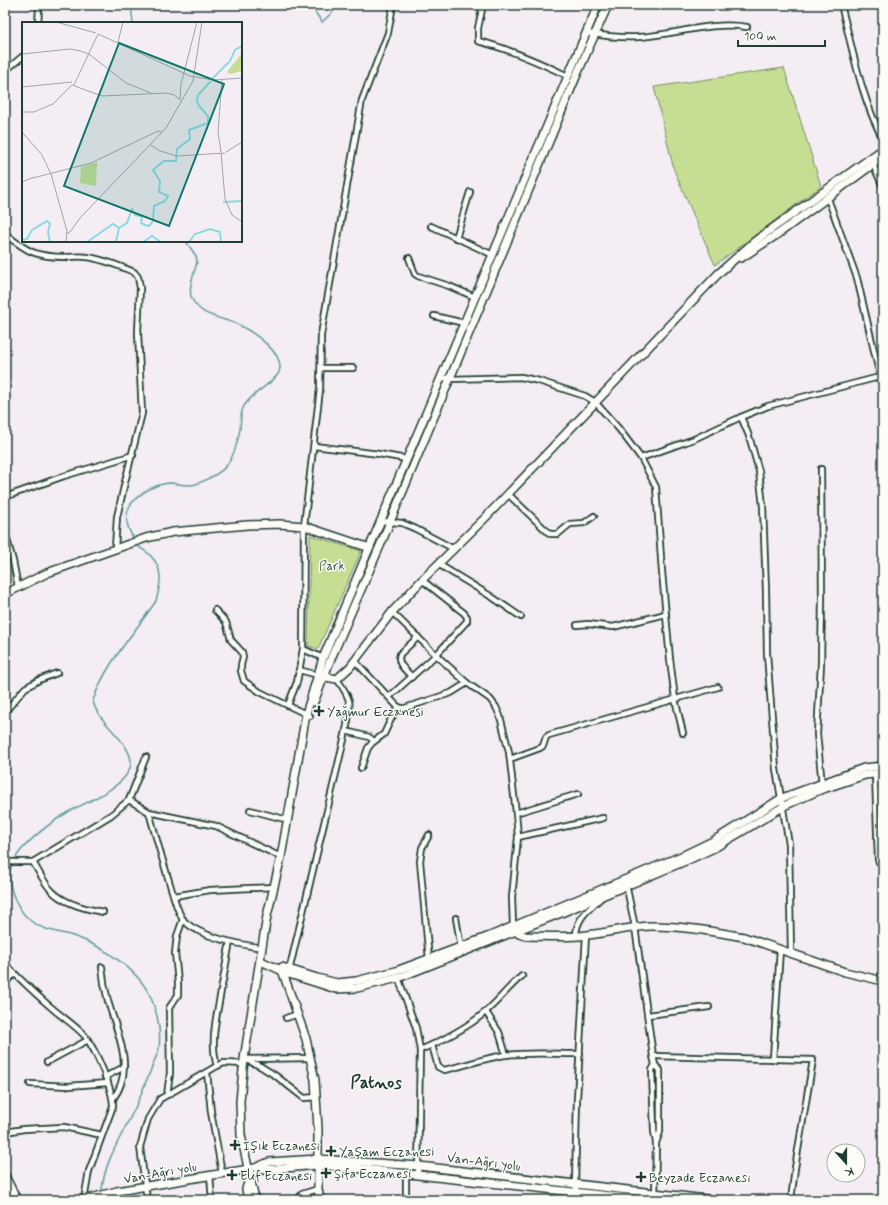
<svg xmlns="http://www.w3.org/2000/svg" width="888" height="1205" viewBox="0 0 888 1205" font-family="Mynerve,sans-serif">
  <rect width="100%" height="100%" fill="#f4edf3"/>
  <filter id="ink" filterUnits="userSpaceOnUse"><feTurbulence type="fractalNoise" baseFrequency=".025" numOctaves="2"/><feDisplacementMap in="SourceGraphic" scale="8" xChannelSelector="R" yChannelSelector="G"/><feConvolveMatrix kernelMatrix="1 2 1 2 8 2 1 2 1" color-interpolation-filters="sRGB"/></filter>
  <g filter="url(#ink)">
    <g fill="#c6de94" stroke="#728e64">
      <path d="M784,68L821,186L715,265L674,170L654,87Z"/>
      <path d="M310,535L361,551L318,649L308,646Z"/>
    </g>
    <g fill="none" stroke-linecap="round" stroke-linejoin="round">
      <g stroke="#5f9b9e" stroke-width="1.5">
        <path d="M131,5L133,23"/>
        <path d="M310,5L322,22L335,10L337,5"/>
        <path d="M134,539C129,531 125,523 127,514C129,498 154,484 169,483C178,483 186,487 196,484C205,481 221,473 227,465C234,456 238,441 240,429C241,422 240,414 243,408C250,393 276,382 279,372C286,354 254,333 241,326C224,317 202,319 192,299C187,288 195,273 197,261L196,256L186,241"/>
        <path d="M102,1189C105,1161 120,1139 132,1114C139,1101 144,1086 150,1072C153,1064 157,1056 159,1048C161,1034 158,1016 153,1003C143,972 103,946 73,936C59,932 42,930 31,921C18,911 7,887 10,871C14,849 50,823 68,812C86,802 132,785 131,761C129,740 97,722 93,701C105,664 134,634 156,601C161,583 164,568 149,554C144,550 140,549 137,544"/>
      </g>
      <defs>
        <g id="street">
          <path d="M37,5L39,9L38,23"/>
          <path d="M483,5L478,28V41C510,49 539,62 568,76"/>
          <path d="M841,5C853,50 861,98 883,139"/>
          <path d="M586,33C604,36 621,38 639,37C675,35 710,21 747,27"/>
          <path d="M5,71L23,56"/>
          <path d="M872,162L883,187"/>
          <path d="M827,196L857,278L883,389"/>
          <path d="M431,226L493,255"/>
          <path d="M5,234C28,252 36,257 66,257C73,257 80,256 87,257C103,259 119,266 134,272L138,277L140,288L138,333L142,413L125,482L117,517L115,548"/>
          <path d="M456,238L470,192"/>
          <path d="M409,258L415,274L418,276L449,286L475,297"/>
          <path d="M434,316L464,323"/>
          <path d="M321,368H353"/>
          <path d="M441,377L450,379L521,377L539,381L585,396L595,402L619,429L641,458L656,487L662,572L670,659L675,699L683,733"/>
          <path d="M741,417L749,436L759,471L763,506L766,591L767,654L776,769L789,844L791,952"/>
          <path d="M314,446L379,454L406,459"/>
          <path d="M641,458L694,439L741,417L768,406L883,376"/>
          <path d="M821,469L822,598L821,664L817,734L822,785"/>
          <path d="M508,494L550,534H558L570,524L584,523L594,516"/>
          <path d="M5,497L64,476L133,455"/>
          <path d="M381,521L402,523L416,529L454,549"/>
          <path d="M5,532L13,561L18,587"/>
          <path d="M438,564L492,597L521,617"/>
          <path d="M215,610L226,622L231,640L242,652L243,657L241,665V671L244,681L260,692L310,716"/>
          <path d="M392,612L436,655L467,683L490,699L496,707L500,716L509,752L516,813L518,837L512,897L513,926"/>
          <path d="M577,625L588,624L613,627L666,614"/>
          <path d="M303,649L323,658"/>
          <path d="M355,661L397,706L401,708H405L451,693L467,683"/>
          <path d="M299,670L318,675"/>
          <path d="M412,677C406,670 396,664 400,654L418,637"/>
          <path d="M389,697L436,655L467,621V617L464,613L422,580"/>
          <path d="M288,705L297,682L303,649L304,526L320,389L321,335L362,100L388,33L393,5"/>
          <path d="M5,712L25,688L39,680L57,673"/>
          <path d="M346,731L369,737L374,741"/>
          <path d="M510,759L540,748L543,746L546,737L549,735L718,687"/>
          <path d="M361,768L368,748L372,743L384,734L391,719L399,707"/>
          <path d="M875,774L878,860L879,862L883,863"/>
          <path d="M129,800L149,812L216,826L281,857"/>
          <path d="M250,810L288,820"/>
          <path d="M149,812C156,838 164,865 172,891C175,900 178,915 185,922C203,938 239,944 262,948"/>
          <path d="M516,813L578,794"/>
          <path d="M518,837L603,818"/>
          <path d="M5,862H33L111,815L129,800L146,757"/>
          <path d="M33,862C39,872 44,883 52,891C64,904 86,909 103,912"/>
          <path d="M626,884L635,927L653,1056L655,1065L660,1070V1132L656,1143"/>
          <path d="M174,896L210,890L274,887"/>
          <path d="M456,918L461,948"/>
          <path d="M576,936C576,918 589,909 601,898"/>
          <path d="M429,960L420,861L422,848L429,835"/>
          <path d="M5,964C20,979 35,994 52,1008C62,1017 75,1025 85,1036C95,1049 113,1089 113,1106L89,1171L84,1200"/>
          <path d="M102,967C103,979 105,990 108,1001C117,1033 136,1068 113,1099"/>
          <path d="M289,971L346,731C351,703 353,702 337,679"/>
          <path d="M398,977L416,1028L420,1050L418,1174"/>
          <path d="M5,982L15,974"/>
          <path d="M486,1012L499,1032L506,1055"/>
          <path d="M648,1015L709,1007"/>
          <path d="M286,1018L298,1014"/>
          <path d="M432,1045L438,1067L444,1070C464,1066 484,1058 505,1055C529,1052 555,1054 580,1054"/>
          <path d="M420,1050C438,1043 470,1026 484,1013C498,1002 508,987 522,976"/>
          <path d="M653,1056L813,1060L795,1168L791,1200"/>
          <path d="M244,1059L260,1066L276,1076L304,1098L317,1097"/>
          <path d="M246,1059L311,1058"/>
          <path d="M773,1059L780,949"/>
          <path d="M47,1062L88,1040"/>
          <path d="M217,1066C209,1040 218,1011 222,985C225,971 227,956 230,942"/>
          <path d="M207,1072L211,1112L222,1173"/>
          <path d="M105,1077L124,1067"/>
          <path d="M30,1084L68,1086L108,1083"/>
          <path d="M167,1095L170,1073L169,1008L178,995V982L175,953L177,936L183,919"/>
          <path d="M5,1132L24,1129L64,1127L102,1135"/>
          <path d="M210,1175L212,1200"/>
          <path d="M116,1200L117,1191"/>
          <path d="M147,1200L140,1147L148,1119L160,1099L217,1066L224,1063L244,1064"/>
          <path d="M297,1200L302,1194L318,1189"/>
          <path d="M406,1200V1173"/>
          <path d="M576,1200L577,1192L575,1185L577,1099L586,935"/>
          <path d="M655,1200L656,1143L654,1131L652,1070L655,1065"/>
        </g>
        <g id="secondary">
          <path d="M741,258L778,234L883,157"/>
          <path d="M5,594L47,573L146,538L173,532L247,525L280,524L304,526L370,548"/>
          <path d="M320,676L337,679L350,667L392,612L422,580L486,517L719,273L755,241L883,149"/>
          <path d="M314,702L332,656L380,546L578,72L608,5"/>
          <path d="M514,928L519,934L526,936C546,936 567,938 587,935C609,933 631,926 653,926C684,926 715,932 744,937L845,972L883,981"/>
          <path d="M261,961L289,974L336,989L357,988L398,978L561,913L688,860L716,847L786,805L820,790L865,775L883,773"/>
          <path d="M282,967L317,978L337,983L356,981L396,971L490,936L686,854L713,841L782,798L864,768L883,766"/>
          <path d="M282,970L306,1039L315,1080L318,1129V1189L320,1200"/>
          <path d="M255,1168L264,1170L317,1165L354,1168L646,1200"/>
          <path d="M5,1176L17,1200"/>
          <path d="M84,1200L117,1191L255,1168L269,1162L318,1159L419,1166L715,1200"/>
          <path d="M248,1200L246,1189L249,1179"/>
          <path d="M255,1200L241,1135L240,1101L244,1059L267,916L281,857L306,714L323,658L598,5"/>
        </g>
      </defs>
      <use href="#street" stroke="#1f3d34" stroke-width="8"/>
      <use href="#secondary" stroke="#1f3d34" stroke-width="10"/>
      <use href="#street" stroke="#fdfcf7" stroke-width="4.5"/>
      <use href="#secondary" stroke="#fdfcf7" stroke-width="7"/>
    </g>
  </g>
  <g fill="#1f3d34" stroke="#fdfcf7" stroke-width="1.5">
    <path d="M317 705h4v4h4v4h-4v4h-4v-4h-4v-4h4z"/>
    <path d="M233 1139h4v4h4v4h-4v4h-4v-4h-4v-4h4z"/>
    <path d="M329 1145h4v4h4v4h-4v4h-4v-4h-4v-4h4z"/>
    <path d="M324 1167h4v4h4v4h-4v4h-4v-4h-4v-4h4z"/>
    <path d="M230 1169h4v4h4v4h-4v4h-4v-4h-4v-4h4z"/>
    <path d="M639 1171h4v4h4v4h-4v4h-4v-4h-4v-4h4z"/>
  </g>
  <g text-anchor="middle" stroke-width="3" stroke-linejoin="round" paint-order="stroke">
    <g font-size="13" fill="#405d47" stroke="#fdfcf7">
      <text x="332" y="570">Park</text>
    </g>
    <g font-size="13" fill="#1f3d34" stroke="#fdfcf7" text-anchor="start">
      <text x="327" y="716">Yağmur Eczanesi</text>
      <text x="243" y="1150">Işık Eczanesi</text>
      <text x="339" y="1156">Yaşam Eczanesi</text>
      <text x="334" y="1178">Şifa Eczanesi</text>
      <text x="240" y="1180">Elif Eczanesi</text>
      <text x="649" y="1182">Beyzade Eczanesi</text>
    </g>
    <g font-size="13" fill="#1f3d34" stroke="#fdfcf7">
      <text transform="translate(484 1161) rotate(7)" y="5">Van-Ağrı yolu</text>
      <text transform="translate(160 1172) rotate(-10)" y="5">Van-Ağrı yolu</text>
    </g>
    <g font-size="17" font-weight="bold" fill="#1f3d34" stroke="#fdfcf7">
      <text x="376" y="1088">Patnos</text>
    </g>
  </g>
  <g transform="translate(22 22)">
    <rect width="220" height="220" fill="#f4edf3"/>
    <path d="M220,31V49L209,52L205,50ZM75,140L74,164L58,161L59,145Z" fill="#c6de94"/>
    <path fill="none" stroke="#8adae5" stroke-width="2" d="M190,57L208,39L213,28L220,24M201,180L220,179M97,206L105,201L110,187L113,193L120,195L119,201L123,203L127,204L131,199L132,184L143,179L146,174L137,170L138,159L131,148L142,139H154L155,127L168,117L167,108L186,101V94L177,84L175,79L176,73L189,59M0,218L5,217L10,208L25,199L28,202L26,210L28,220M65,220L91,202L97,206L94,220M121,220L130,214L139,220M167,220L173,212L188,207L198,210L199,220"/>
    <path fill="none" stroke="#9fa7a7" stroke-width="1" d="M34,0L74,11M76,12L168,54L192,58L220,56M96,20L101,0M0,32L48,27L58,29L67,32L104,61L129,71M52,63L76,12M0,65L50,60M158,77L159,62L175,0M0,90H12L31,82L50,63L80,74L145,71L152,73L160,79M0,110L20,133L29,152L45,209L44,220M129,123L138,129L155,134L203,131M199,130L196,110L200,58M204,130L220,120M199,131L203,177L210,193L220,200M11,156L69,141L136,109L140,110M0,160L12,155M44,212L48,210L58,196L144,106L171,59L180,0"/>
    <path fill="#0f766e" fill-opacity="0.15" stroke="#0f766e" stroke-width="2" d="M97,21L202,62L147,204L42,164Z"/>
    <rect width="220" height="220" fill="none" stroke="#1f3d34" stroke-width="2"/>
  </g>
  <rect width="888" height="1205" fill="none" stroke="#fdfcf7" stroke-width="20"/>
  <rect x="10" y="10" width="868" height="1185" fill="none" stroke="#1f3d34" stroke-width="1.5" filter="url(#ink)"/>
  <g transform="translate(846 1163) rotate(159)"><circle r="19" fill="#fdfcf7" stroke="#a4b0a9"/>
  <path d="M0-3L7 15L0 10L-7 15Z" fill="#1f3d34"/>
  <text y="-6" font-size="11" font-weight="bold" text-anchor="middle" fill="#1f3d34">K</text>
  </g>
  <path d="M738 40v6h87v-6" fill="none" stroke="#1f3d34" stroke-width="2"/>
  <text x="744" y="40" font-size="12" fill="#1f3d34" stroke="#fdfcf7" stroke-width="3" paint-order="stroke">100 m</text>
</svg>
